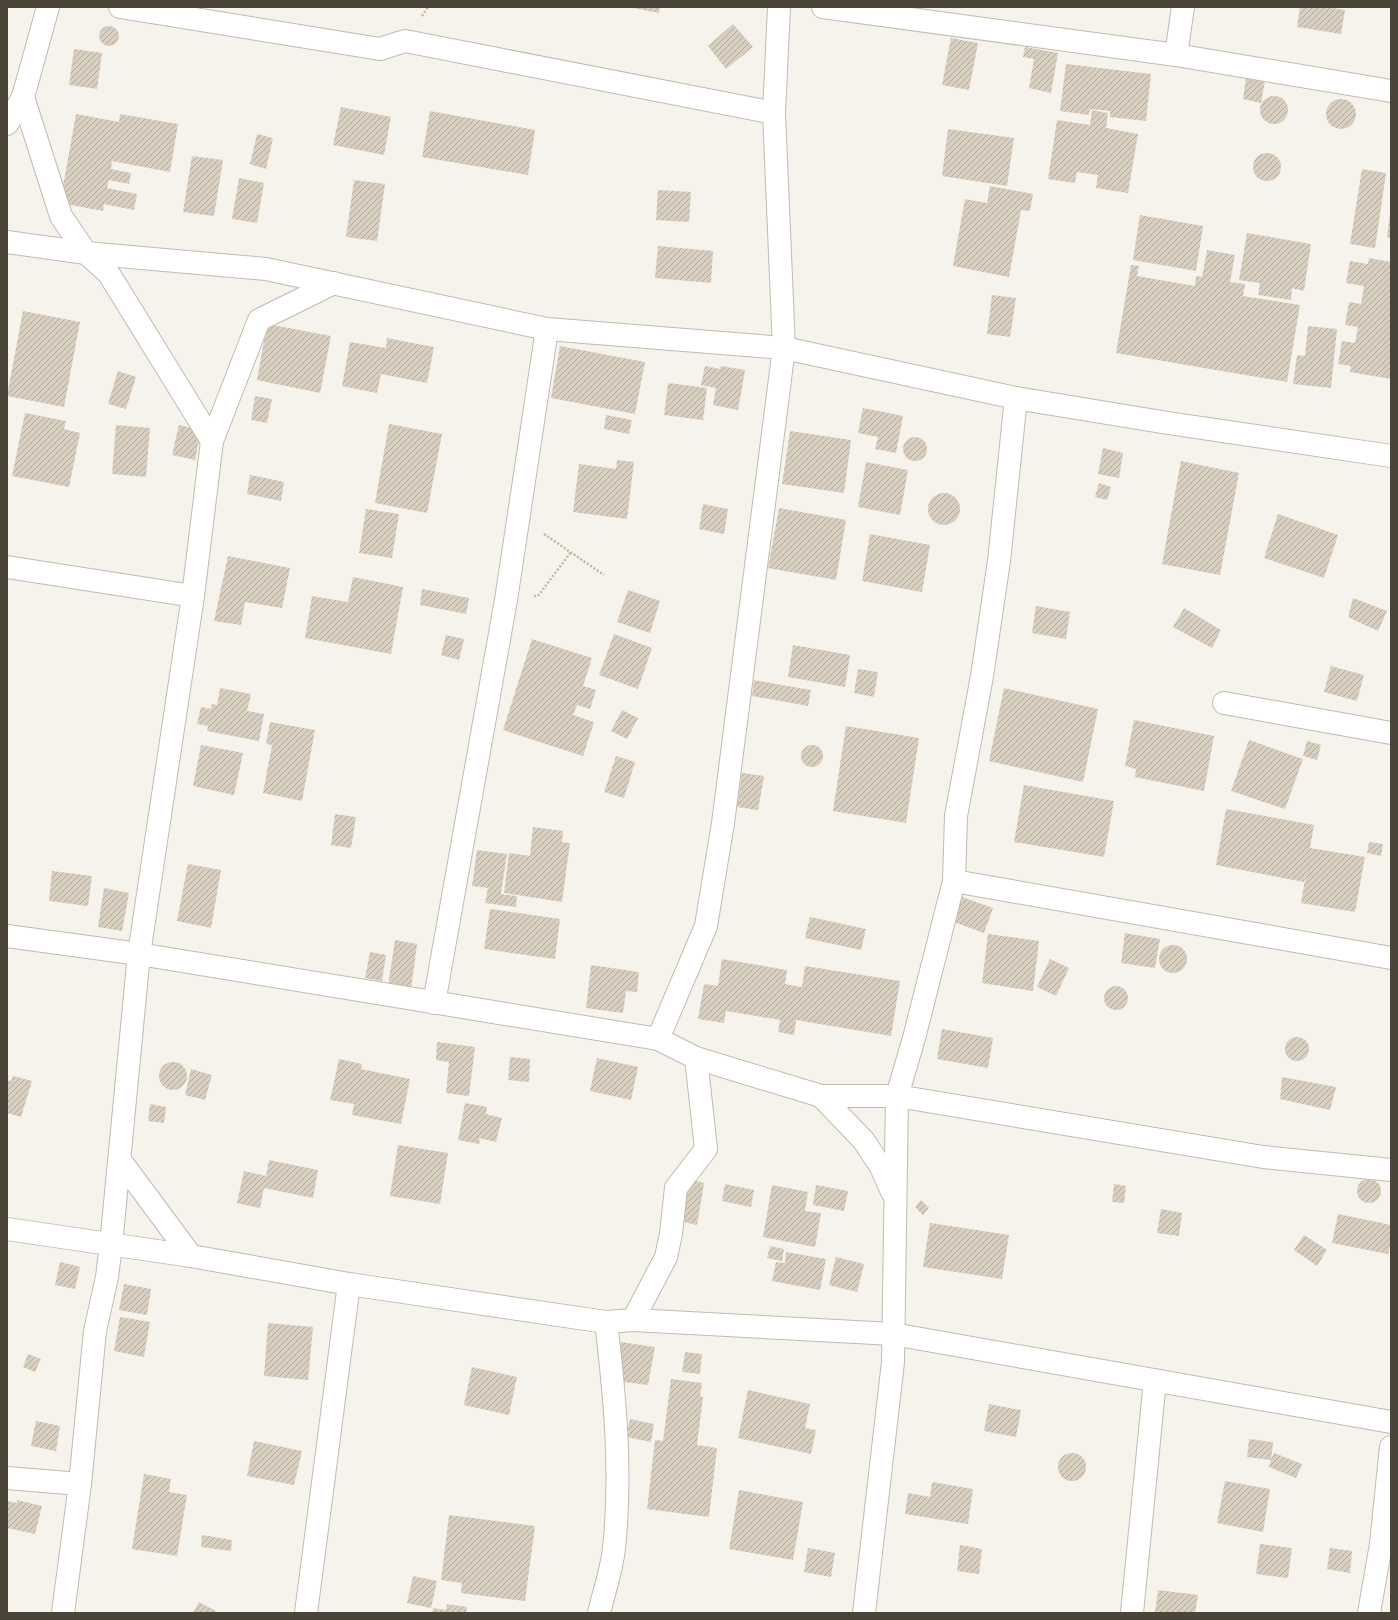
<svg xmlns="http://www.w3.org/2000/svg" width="1398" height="1620" viewBox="0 0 1398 1620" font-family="'DM Sans',sans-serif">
  <defs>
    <pattern id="building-hatch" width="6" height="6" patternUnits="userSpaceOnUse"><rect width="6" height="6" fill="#d8cfc1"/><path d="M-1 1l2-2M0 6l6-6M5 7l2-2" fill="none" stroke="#b1aa9e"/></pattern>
  </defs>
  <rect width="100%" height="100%" fill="#f6f3ec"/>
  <g fill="url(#building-hatch)">
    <path d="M627,7H660L659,13Z"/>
    <path d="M1300,7H1326L1345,10L1341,34L1297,27Z"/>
    <path d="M733,24L753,47L726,69L708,46Z"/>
    <circle cx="109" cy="36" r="10"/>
    <path d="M951,38L978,43L969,90L942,85Z"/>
    <path d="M1025,47L1058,53L1051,93L1029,88L1034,59L1023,57Z"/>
    <path d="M74,49L102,53L97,89L69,85Z"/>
    <path d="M1066,64L1151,74L1146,121L1110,117V111L1090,109L1089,115L1060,111Z"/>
    <path d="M1246,78L1265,81L1261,103L1243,99Z"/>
    <circle cx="1274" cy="110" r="14"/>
    <circle cx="1341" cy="114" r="15"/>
    <path d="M341,107L391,117L384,155L333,145Z"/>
    <path d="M1092,110L1108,113L1106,128L1138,134L1128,193L1096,188L1098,175L1077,172L1075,183L1048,179L1057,120L1090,125Z"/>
    <path d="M430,111L535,130L528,175L422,157Z"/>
    <path d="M76,114L119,122L120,114L178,124L170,172L112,161L111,169L131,173L129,184L109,180L107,188L137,194L134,210L104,204L103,211L60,203Z"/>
    <path d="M948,129L1014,138L1007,186L942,176Z"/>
    <path d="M257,134L273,138L266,169L250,164Z"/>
    <circle cx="1267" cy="167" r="14"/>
    <path d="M192,156L223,160L214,216L183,212Z"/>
    <path d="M1362,169L1386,173L1375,248L1350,244Z"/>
    <path d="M239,178L264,183L257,223L232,219Z"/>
    <path d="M354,180L385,184L377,241L346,237Z"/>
    <path d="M990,186L1033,194L1030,211L1021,210L1009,277L953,266L965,199L987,203Z"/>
    <path d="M658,190L691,192L689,222L656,220Z"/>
    <path d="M1390,214H1391V238L1387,237Z"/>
    <path d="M1140,215L1203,226L1196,271L1133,260Z"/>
    <path d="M1247,233L1311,244L1304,291L1292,288L1291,300L1258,295L1260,283L1239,280Z"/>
    <path d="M658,246L713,251L711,283L655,278Z"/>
    <path d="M1207,250L1235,255L1230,282L1245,284L1243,296L1300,305L1287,382L1116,353L1131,265L1139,266L1137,276L1195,286L1196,276L1202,277Z"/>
    <path d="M1369,258L1391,262V379L1350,372L1351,366L1338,364L1342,341L1355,343L1358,327L1345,325L1349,302L1361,304L1364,286L1346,283L1350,261L1368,264Z"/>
    <path d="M992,295L1016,298L1010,337L987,334Z"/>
    <path d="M23,311L80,322L64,407L7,396Z"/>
    <path d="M267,324L331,336L320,393L257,380Z"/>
    <path d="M1308,326L1337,329L1331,388L1293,384L1297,355L1305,356Z"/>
    <path d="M387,338L434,347L427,383L381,374L377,393L342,386L350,342L386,348Z"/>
    <path d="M560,346L645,362L635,414L551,398Z"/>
    <path d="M705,366L720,369L721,366L745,370L738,410L713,405L716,388L701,385Z"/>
    <path d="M118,371L136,377L126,409L108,404Z"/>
    <path d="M668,383L707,388L703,420L664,415Z"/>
    <path d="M255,396L272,399L267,423L251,420Z"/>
    <path d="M863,408L903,416L896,453L875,449L878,437L858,433Z"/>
    <path d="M25,413L66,421L64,429L80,433L69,487L12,476Z"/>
    <path d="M606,415L632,420L629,434L604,429Z"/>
    <path d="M389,424L442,434L427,513L375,503Z"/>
    <path d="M116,425L150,428L146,477L112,474Z"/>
    <path d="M179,425L201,430L195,460L172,455Z"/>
    <path d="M790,431L851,440L844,493L782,484Z"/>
    <circle cx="915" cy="449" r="12"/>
    <path d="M1103,448L1123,453L1119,478L1098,474Z"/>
    <path d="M617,460L634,462L627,519L573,512L579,464L616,469Z"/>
    <path d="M1181,461L1239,473L1220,575L1162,564Z"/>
    <path d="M866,462L908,470L900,515L858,507Z"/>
    <path d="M250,475L284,482L281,501L247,494Z"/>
    <path d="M1099,483L1111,487L1107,500L1095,497Z"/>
    <circle cx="944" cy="509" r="16"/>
    <path d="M703,504L728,509L724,534L699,529Z"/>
    <path d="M779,508L846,520L836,580L768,568Z"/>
    <path d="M366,509L399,514L392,558L359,553Z"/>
    <path d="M1278,514L1338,535L1324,578L1264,558Z"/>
    <path d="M870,534L930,545L922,592L862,581Z"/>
    <path d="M228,556L290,568L282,608L245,602L241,625L214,621Z"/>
    <path d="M353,577L403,587L391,654L305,638L312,596L348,602Z"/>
    <path d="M422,589L469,598L466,614L420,605Z"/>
    <path d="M628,590L660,601L650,633L617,622Z"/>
    <path d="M1353,598L1387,611L1378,631L1348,617Z"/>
    <path d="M1036,606L1070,612L1066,639L1032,633Z"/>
    <path d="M1184,608L1221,630L1212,648L1173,627Z"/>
    <path d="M614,634L652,648L638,689L599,675Z"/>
    <path d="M446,635L464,639L459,660L441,655Z"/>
    <path d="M532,639L592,658L583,686L596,690L590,709L577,705L573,715L594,722L583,756L503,730Z"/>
    <path d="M793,645L850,655L845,687L788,677Z"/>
    <path d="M1331,666L1364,675L1357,701L1324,692Z"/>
    <path d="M858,669L878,672L874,697L854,693Z"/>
    <path d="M754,680L811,690L808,706L752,696Z"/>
    <path d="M220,688L251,694L247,711L264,714L259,741L207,731L208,726L197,724L201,707L211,709L212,704L217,705Z"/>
    <path d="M1004,688L1098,709L1083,782L989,761Z"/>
    <path d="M622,710L638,718L627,739L611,731Z"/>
    <path d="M1134,720L1214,736L1204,791L1135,777L1136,769L1125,766Z"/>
    <path d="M270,722L315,730L302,801L263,793L272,745L266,744Z"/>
    <path d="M846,726L919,738L906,823L833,811Z"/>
    <path d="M1249,740L1303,759L1285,809L1231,791Z"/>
    <path d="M1307,741L1321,745L1317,760L1303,756Z"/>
    <path d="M201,745L243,753L234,795L193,786Z"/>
    <circle cx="812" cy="756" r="11"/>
    <path d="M616,756L635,762L624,798L604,792Z"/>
    <path d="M742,773L764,776L758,810L737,807Z"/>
    <path d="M1024,785L1114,801L1104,857L1014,842Z"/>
    <path d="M1226,809L1314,825L1310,848L1365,857L1355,912L1301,903L1307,868L1304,882L1216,865Z"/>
    <path d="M335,814L356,817L351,848L331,845Z"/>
    <path d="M533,827L563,831L562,842L570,843L562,902L504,893L509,853L530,856Z"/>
    <path d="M1369,842L1383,844L1381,856L1367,853Z"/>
    <path d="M477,850L507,854L501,894L517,896L516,907L485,903L488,888L472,886Z"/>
    <path d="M188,864L221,870L211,928L177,921Z"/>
    <path d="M52,871L92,876L88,906L49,901Z"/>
    <path d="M104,888L129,893L122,931L98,927Z"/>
    <path d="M962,897L993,908L984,933L954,922Z"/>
    <path d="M490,909L560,919L555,959L484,949Z"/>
    <path d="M810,917L866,929L861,950L805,938Z"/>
    <path d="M1125,933L1160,939L1155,968L1121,963Z"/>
    <path d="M988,934L1039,941L1033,991L982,983Z"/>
    <path d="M395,940L417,944L411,989L388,986Z"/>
    <circle cx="1173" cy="959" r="14"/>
    <path d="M370,952L386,955L382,981L365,978Z"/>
    <path d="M722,959L787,970L785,984L802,987L805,966L900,981L891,1036L796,1020L794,1035L778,1032L780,1020L726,1011L724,1023L698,1019L704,984L718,986Z"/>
    <path d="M1050,959L1069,968L1056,996L1037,987Z"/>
    <path d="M591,965L639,972L637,992L626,991L623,1013L586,1008Z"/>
    <circle cx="1116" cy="998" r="12"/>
    <path d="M942,1029L993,1038L988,1068L937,1059Z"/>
    <circle cx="1297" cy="1049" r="12"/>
    <path d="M437,1042L475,1047L469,1096L446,1093L449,1062L436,1060Z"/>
    <path d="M510,1057L530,1059L529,1082L508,1080Z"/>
    <path d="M597,1058L638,1067L631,1100L590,1091Z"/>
    <path d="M339,1059L362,1064L361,1069L410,1079L401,1124L352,1115L354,1104L330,1100Z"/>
    <circle cx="173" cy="1076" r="14"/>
    <path d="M191,1069L212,1075L205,1100L185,1095Z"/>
    <path d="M13,1076L32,1081L21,1117L7,1113V1080L11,1081Z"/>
    <path d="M1282,1077L1336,1087L1330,1110L1280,1099Z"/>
    <path d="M465,1103L487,1107L486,1114L502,1118L496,1142L479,1138L480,1144L458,1140Z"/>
    <path d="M150,1104L166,1107L164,1123L148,1121Z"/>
    <path d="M398,1145L448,1153L440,1204L390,1196Z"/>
    <path d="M269,1160L318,1170L313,1198L264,1188L260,1208L237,1203L244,1171L266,1176Z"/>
    <circle cx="1369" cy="1191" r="12"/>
    <path d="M687,1179L704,1183L697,1225L679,1221Z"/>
    <path d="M725,1184L754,1190L751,1207L722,1201Z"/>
    <path d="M1114,1184L1126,1186L1124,1203L1112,1202Z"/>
    <path d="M772,1185L808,1192L805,1211L821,1213L815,1247L763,1237Z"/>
    <path d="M816,1185L848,1191L844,1211L813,1205Z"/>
    <path d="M921,1200L929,1208L923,1215L915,1207Z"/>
    <path d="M1161,1209L1182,1213L1179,1236L1157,1233Z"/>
    <path d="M1338,1214L1391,1225V1242L1388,1254L1332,1243Z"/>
    <path d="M930,1223L1009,1235L1002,1279L923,1267Z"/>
    <path d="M1304,1235L1327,1250L1317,1266L1294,1250Z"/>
    <path d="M770,1246L784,1249L782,1261L767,1258Z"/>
    <path d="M786,1252L826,1259L820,1290L772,1281L776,1262L785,1263Z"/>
    <path d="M836,1257L864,1264L857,1292L829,1285Z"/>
    <path d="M60,1262L80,1267L75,1289L55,1285Z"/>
    <path d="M124,1284L151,1289L147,1315L119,1310Z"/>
    <path d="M120,1317L150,1322L144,1357L114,1351Z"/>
    <path d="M268,1323L313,1327L308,1380L264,1376Z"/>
    <path d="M621,1342L655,1347L648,1385L616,1381Z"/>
    <path d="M685,1352L702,1354L700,1374L682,1372Z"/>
    <path d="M28,1354L41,1359L35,1372L23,1367Z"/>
    <path d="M472,1367L517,1377L509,1415L464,1405Z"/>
    <path d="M671,1379L702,1383L700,1396L703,1397L697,1445L717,1448L709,1517L647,1509L655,1440L663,1441Z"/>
    <path d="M748,1390L810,1404L805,1428L816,1430L811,1454L738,1438Z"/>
    <path d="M989,1404L1021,1410L1016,1437L984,1431Z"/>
    <path d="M630,1419L654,1424L651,1442L626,1437Z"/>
    <path d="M36,1421L60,1426L56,1451L31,1446Z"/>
    <path d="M1249,1439L1273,1442L1271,1460L1274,1453L1302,1464L1296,1478L1269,1467L1271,1460L1247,1457Z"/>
    <path d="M254,1441L302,1451L294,1485L247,1476Z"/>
    <circle cx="1072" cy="1467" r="14"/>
    <path d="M144,1474L171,1479L169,1492L187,1495L177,1556L132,1549Z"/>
    <path d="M1225,1481L1270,1489L1263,1532L1217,1523Z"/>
    <path d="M932,1482L973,1489L968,1524L905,1514L908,1493L930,1497Z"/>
    <path d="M739,1490L803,1502L793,1560L729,1549Z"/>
    <path d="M17,1500L42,1506L35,1534L7,1528V1501L17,1503Z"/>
    <path d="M449,1515L535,1526L525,1601L461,1593L462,1583L441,1580Z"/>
    <path d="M202,1535L232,1540L231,1551L201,1547Z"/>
    <path d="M1260,1544L1292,1548L1288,1578L1256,1574Z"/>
    <path d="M960,1545L982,1549L979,1574L957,1571Z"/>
    <path d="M808,1548L835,1553L831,1577L804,1572Z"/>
    <path d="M1330,1548L1352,1551L1350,1573L1327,1569Z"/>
    <path d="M413,1576L437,1581L431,1608L407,1603Z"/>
    <path d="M1158,1590L1198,1595L1195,1613H1155Z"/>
    <path d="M199,1602L216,1611L215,1613H193Z"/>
    <path d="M447,1604L467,1607L466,1613H432L433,1608L446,1610Z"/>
  </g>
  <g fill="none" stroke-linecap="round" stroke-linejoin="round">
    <defs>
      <g id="minor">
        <path d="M120,7L380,49L405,41L774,113"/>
        <path d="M823,7L1176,55L1391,91"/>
        <path d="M1176,55L1183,7"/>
        <path d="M23,97L61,216L86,253L109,274L212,441"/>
        <path d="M7,124L23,97L48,7"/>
        <path d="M7,242L86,253L266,269L547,329L784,348L1016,398L1168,423L1391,456"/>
        <path d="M7,567L193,596"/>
        <path d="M1224,703L1391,733"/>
        <path d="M954,881L1391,958"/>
        <path d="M7,936L139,954L658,1039L696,1058L821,1096H897L1263,1157L1391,1170"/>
        <path d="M434,1003L506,600L547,329"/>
        <path d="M658,1039L706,926L723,823L784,348L774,113L779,7"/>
        <path d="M821,1096L864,1141L881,1167L892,1192"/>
        <path d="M120,1160L191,1256"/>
        <path d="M7,1229L191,1256L349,1284L606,1322L633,1320L893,1334L1391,1422"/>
        <path d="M633,1320L666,1257L671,1234L676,1188L706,1149L696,1058"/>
        <path d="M7,1478L80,1484"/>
        <path d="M63,1613L80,1484L95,1331L107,1277L111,1245L139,954L193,596L212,441L259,320L334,283"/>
        <path d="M306,1613L349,1284"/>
        <path d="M599,1613C604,1592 612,1569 614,1548C622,1472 615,1397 606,1322"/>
        <path d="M864,1613L893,1362L897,1096L914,1038L954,881L956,816L982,676L999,561L1016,398"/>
        <path d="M1132,1613L1155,1380"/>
        <path d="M1369,1613L1381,1544L1391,1447"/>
      </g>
    </defs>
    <use href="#minor" stroke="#c2bbae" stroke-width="24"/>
    <g stroke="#c4b79f" stroke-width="2.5" stroke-dasharray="2 2" stroke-linecap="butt">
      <path d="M422,16L428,7"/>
      <path d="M544,534L604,575"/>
      <path d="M534,596H538L571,552"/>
    </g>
    <use href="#minor" stroke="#fff" stroke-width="22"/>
  </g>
  <rect width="1398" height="1620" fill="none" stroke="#4b4439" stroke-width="16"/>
</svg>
